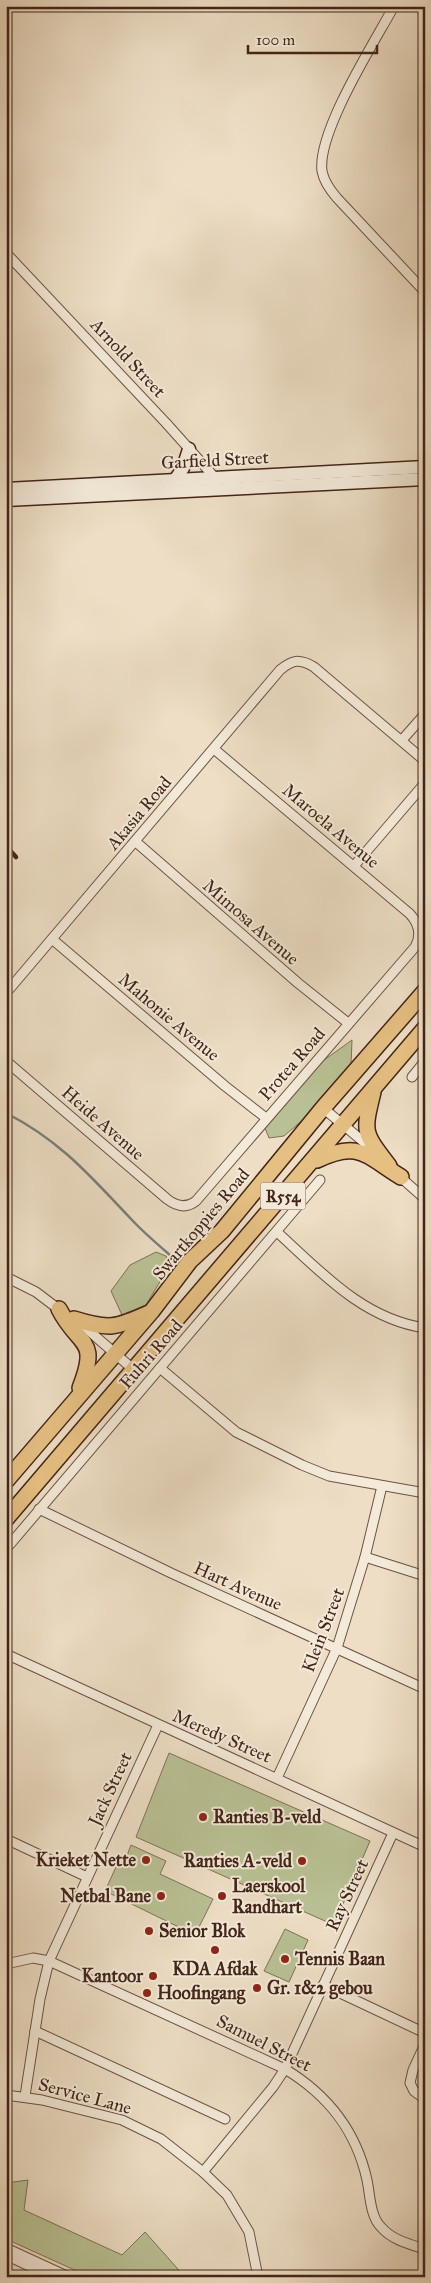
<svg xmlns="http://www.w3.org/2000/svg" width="431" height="2283" viewBox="0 0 431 2283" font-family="'IM FELL Great Primer',serif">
  <rect width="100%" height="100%" fill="#eddec5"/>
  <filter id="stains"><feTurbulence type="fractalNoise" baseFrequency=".004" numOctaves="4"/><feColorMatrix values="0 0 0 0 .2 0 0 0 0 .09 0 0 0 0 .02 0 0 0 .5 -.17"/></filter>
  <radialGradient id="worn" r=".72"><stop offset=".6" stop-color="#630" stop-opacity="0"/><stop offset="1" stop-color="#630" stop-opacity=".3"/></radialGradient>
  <g fill="#b9c194" stroke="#7e7256">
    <path d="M352,1040L351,1065L312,1112L284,1136L269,1138L263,1123L313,1068Z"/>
    <path d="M156,1252L166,1256L170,1265L146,1305L122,1315L111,1291L130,1265Z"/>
    <path d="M169,1753L370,1841L334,1925L136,1837Z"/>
    <path d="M131,1845L166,1861L160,1874L213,1899L195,1935L105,1891L121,1856L126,1858Z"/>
    <path d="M285,1929L308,1940L289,1982L264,1971Z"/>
    <path d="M28,2180L24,2210L122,2255L145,2232L185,2277H90L6,2239V2183Z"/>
  </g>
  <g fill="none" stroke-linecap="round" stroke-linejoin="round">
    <path stroke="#787f7a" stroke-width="2.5" d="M6,1113C61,1141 91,1177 132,1220C146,1235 162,1248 178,1262"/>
    <defs>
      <g id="street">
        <path d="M394,6C374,43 317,132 322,171C324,182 330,190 337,198L425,292"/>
        <path d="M6,253L166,423L217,480"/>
        <path d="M402,740L425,714"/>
        <path d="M136,842L298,983L348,1023"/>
        <path d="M354,866L425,783"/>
        <path d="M52,939L225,1086L266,1118"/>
        <path d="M6,993L280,670C292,660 299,658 314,667L425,761"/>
        <path d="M6,1061L167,1199C176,1206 186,1209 196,1201L415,947C422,935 419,924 410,914L214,749"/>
        <path d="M412,1077L425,1061"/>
        <path d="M323,1108L371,1148"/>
        <path d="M398,1175L425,1199"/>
        <path d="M277,1232C321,1272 363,1319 425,1328"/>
        <path d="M6,1277L36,1292L61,1311"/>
        <path d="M80,1323L134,1370"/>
        <path d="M160,1368L236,1432L302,1465L329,1476L425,1493"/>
        <path d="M39,1509L171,1573L425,1689"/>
        <path d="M6,1549L320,1180"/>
        <path d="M365,1557L425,1576"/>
        <path d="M6,1654L425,1847"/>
        <path d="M277,1778L337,1648L365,1557L382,1486"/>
        <path d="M6,1839L87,1877"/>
        <path d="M6,1964L33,1958L49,1961L285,2069C328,2095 356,2130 367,2180C370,2194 370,2216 381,2227C392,2240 409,2244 425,2249"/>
        <path d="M323,1985L425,2033"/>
        <path d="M35,2031L225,2119"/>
        <path d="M425,2044L413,2070L410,2083L414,2091L425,2099"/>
        <path d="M6,2095L42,2100L122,2120L161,2139L203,2172L227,2195L249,2232L258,2277"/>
        <path d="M25,2096L40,1999L49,1961L158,1725"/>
        <path d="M203,2172L273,2087L285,2069L393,1833"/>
        <path d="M6,2248L69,2277"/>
        <path d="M6,2255L52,2277"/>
      </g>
      <g id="secondary">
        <path d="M175,480L183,468L189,449"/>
        <path d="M6,489L425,467"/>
        <path d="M6,500L425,479"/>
      </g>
      <g id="primary">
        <path d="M373,1092C363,1133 363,1132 389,1166"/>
        <path d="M317,1160C359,1140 365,1155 401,1177"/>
        <path d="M59,1309C79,1348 100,1337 80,1388"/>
        <path d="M74,1319C109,1330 116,1328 149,1313"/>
        <path d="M6,1481L152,1311L190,1261L222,1231L323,1108L425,991"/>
        <path d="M6,1519L425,1028"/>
      </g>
    </defs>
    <use href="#street" stroke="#6e5243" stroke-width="11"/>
    <use href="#secondary" stroke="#432418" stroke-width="15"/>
    <use href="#primary" stroke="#432418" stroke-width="18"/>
    <use href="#street" stroke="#f3ead9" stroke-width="9"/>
    <use href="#secondary" stroke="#f3ead9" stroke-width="12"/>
    <use href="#primary" stroke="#e6bf82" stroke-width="15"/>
    <defs>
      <g id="rail">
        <path d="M6,846L16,857"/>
        <path d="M6,861L9,864"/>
      </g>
    </defs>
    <use href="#rail" stroke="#432418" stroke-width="4.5"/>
    <use href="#rail" stroke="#f3ead9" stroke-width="2.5" stroke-dasharray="8" stroke-linecap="butt"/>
  </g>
  <g fill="#8f2418" stroke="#f3ead9" stroke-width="2">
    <circle cx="203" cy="1817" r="5"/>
    <circle cx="146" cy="1860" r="5"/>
    <circle cx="302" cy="1861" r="5"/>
    <circle cx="161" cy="1896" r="5"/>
    <circle cx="222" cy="1896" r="5"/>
    <circle cx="149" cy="1931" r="5"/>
    <circle cx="215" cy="1950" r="5"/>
    <circle cx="285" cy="1959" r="5"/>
    <circle cx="153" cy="1976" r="5"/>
    <circle cx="257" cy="1988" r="5"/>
    <circle cx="147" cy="1993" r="5"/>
  </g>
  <g text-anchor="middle" stroke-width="4" stroke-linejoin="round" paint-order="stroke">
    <rect fill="#f3ead9" stroke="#785f52" stroke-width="1" x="260.5" y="1182.5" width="45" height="27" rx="4"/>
    <g font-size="16" font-weight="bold" fill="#432418">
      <text x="283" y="1202">R554</text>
    </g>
    <g font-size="18" fill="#432418" stroke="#f3ead9">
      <text transform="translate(128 358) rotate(47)" y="6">Arnold Street</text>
      <text transform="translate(215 460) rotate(-3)" y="6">Garfield Street</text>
      <text transform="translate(139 813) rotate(-50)" y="6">Akasia Road</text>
      <text transform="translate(331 826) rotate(40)" y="6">Maroela Avenue</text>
      <text transform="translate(251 922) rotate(41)" y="6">Mimosa Avenue</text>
      <text transform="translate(169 1017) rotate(40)" y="6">Mahonie Avenue</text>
      <text transform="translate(292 1064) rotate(-49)" y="6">Protea Road</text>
      <text transform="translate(103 1123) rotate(41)" y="6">Heide Avenue</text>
      <text transform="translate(201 1224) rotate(-50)" y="6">Swartkoppies Road</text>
      <text transform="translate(151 1354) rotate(-49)" y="6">Fuhri Road</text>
      <text transform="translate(238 1586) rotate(24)" y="6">Hart Avenue</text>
      <text transform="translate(323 1630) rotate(-69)" y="6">Klein Street</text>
      <text transform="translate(222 1736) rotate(24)" y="6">Meredy Street</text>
      <text transform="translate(110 1789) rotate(-65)" y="6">Jack Street</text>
      <text transform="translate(347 1895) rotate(-65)" y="6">Ray Street</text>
      <text transform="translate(264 2043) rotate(27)" y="6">Samuel Street</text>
      <text transform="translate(85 2096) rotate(15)" y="6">Service Lane</text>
    </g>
    <g font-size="18" font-weight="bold" fill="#432418" stroke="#f3ead9" text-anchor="start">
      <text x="213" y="1823">Ranties B-veld</text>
      <text x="136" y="1866" text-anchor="end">Krieket Nette</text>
      <text x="292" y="1867" text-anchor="end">Ranties A-veld</text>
      <text x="232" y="1892">Laerskool<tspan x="232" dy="21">Randhart</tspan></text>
      <text x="151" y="1902" text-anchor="end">Netbal Bane</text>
      <text x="159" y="1937">Senior Blok</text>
      <text x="295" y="1965">Tennis Baan</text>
      <text x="215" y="1975" text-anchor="middle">KDA Afdak</text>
      <text x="143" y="1982" text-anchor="end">Kantoor</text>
      <text x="267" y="1994">Gr. 1&amp;2 gebou</text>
      <text x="157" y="1999">Hoofingang</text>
    </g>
  </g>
  <rect width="431" height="2283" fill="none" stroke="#eddec5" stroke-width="25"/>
  <rect x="8" y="8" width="416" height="2268" fill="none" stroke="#432418" stroke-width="2.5"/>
  <rect x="12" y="12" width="406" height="2258" fill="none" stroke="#432418"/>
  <path d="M248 45v8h129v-8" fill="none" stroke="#432418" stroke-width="2.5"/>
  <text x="256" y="45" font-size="15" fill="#432418" stroke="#f3ead9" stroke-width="4" paint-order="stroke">100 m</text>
  <rect width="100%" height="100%" filter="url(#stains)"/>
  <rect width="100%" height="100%" fill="url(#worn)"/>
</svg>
